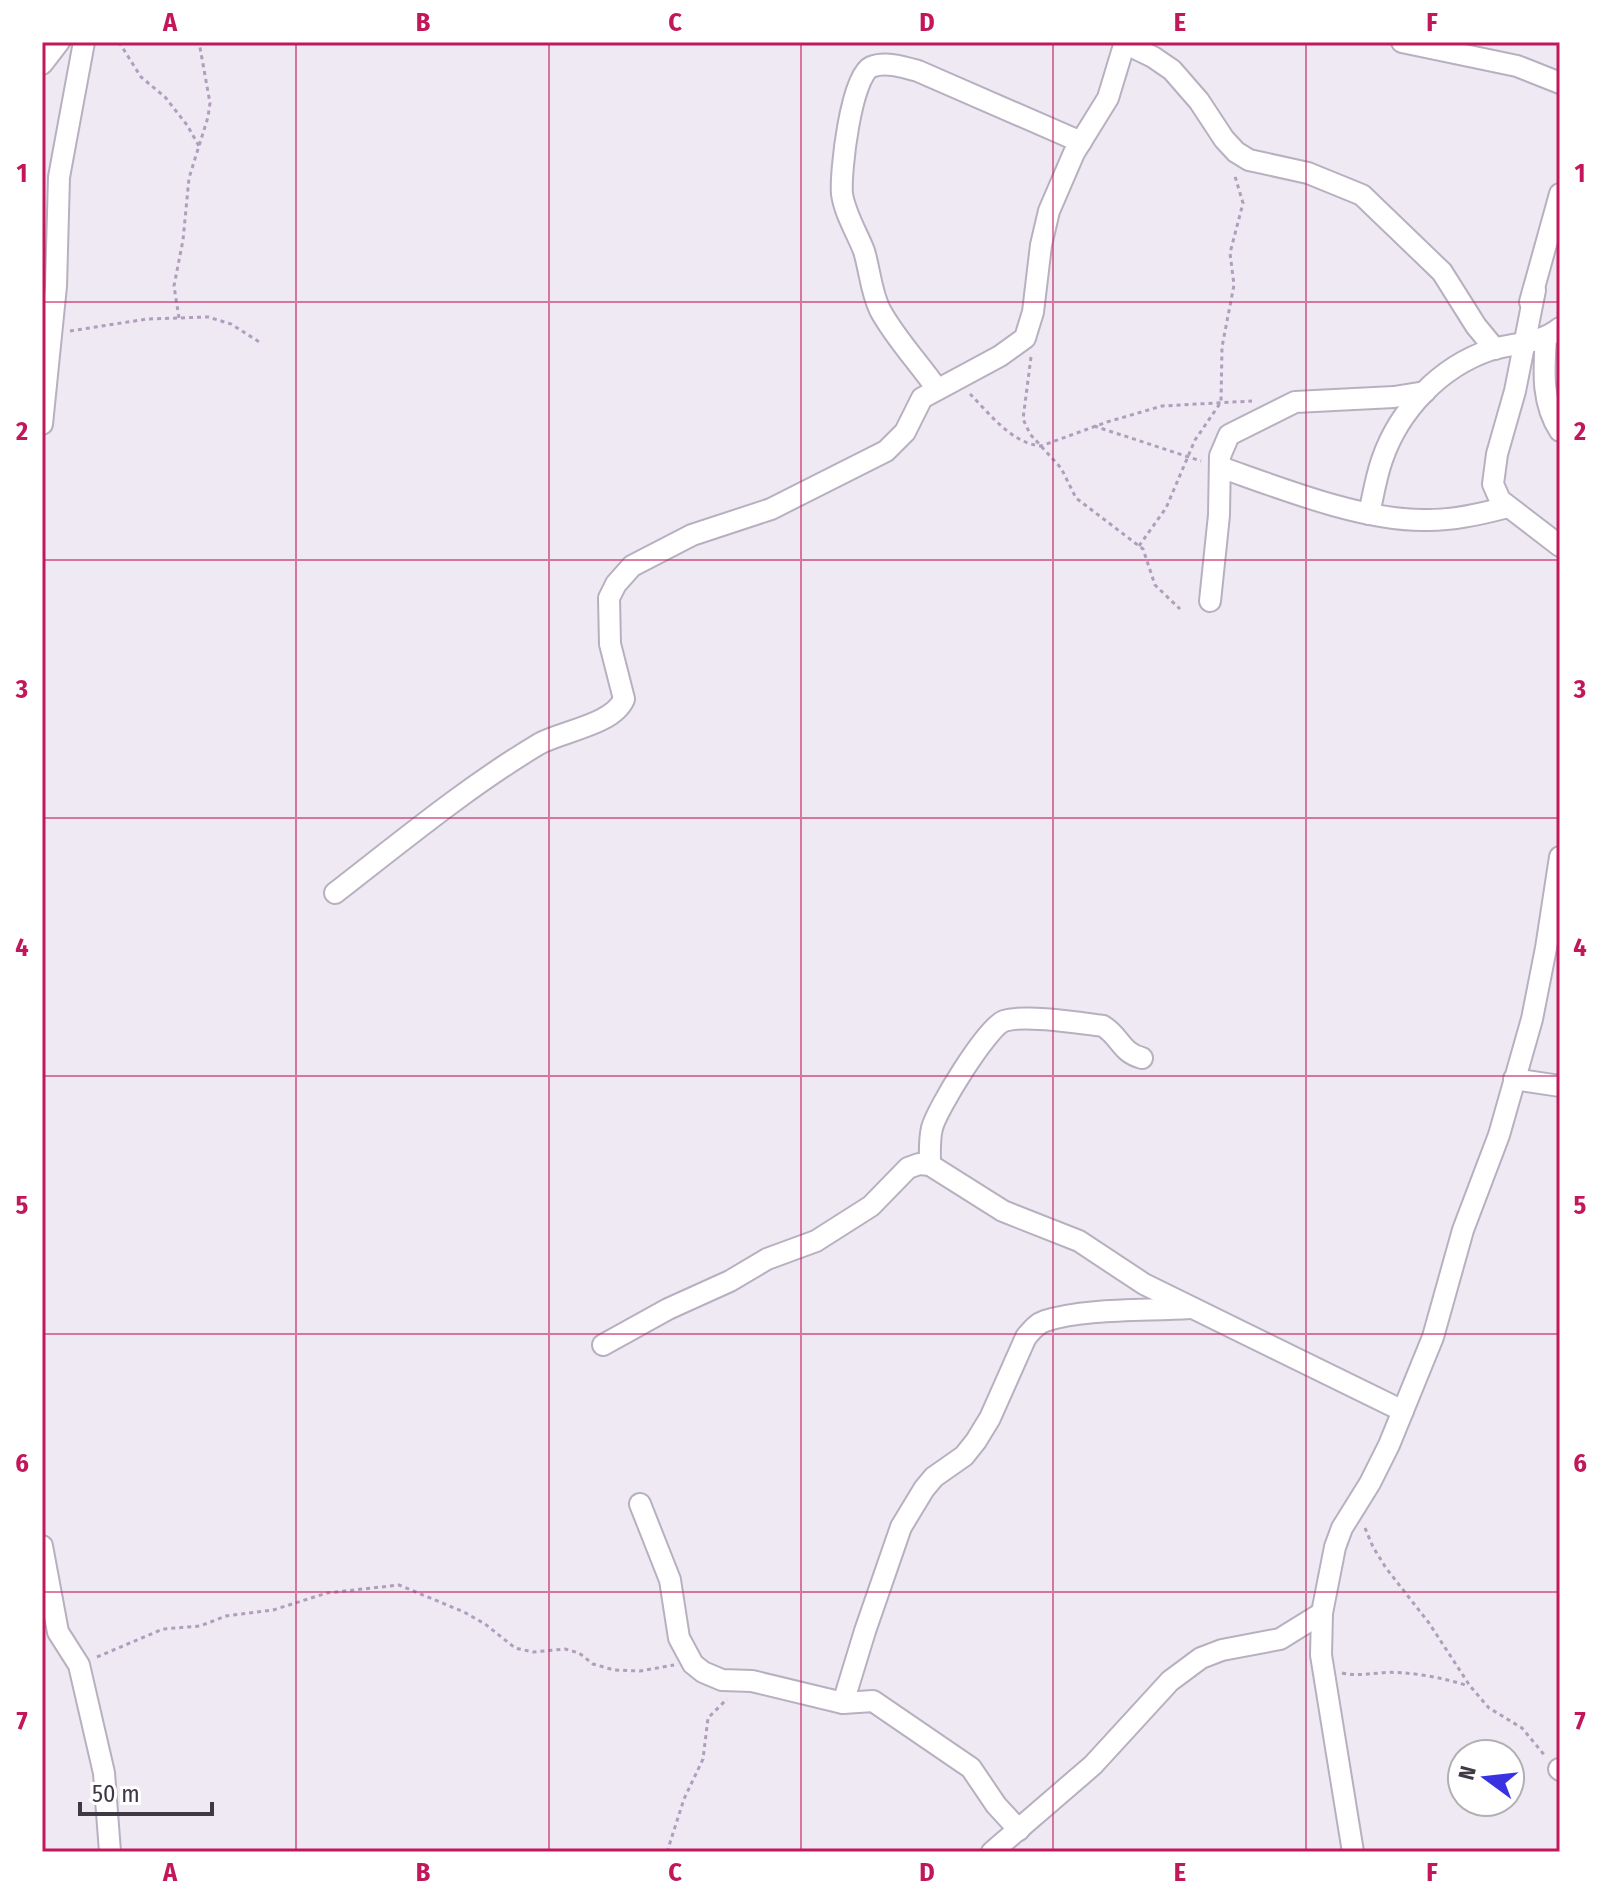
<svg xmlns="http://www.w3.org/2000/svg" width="1602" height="1894" viewBox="0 0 1602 1894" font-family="'Fira Sans Condensed',sans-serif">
  <rect width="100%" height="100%" fill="#eee9f2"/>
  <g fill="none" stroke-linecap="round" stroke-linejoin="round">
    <defs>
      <g id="minor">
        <path d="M1402,42L1517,66L1560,83"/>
        <path d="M1124,43L1153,57L1172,70L1199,101L1224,139L1236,152L1249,160L1308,173L1362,195L1442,272L1476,326L1495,349"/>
        <path d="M42,64L59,42"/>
        <path d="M1535,290L1515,391L1497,454L1493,484L1500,500L1560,546"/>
        <path d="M1530,302L1560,194"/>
        <path d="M1546,337C1544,370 1541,402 1560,431"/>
        <path d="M937,389C919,363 895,338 880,310C871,292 870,271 864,251C857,233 845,214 842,194C840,173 851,76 871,67C885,61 904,67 918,71L1081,142"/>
        <path d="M42,424L56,286L59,177L84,42"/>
        <path d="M1220,467C1280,488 1360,520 1423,520C1451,521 1481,514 1508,507"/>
        <path d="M1369,514C1373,496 1376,477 1382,460C1399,410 1440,367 1490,350C1513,343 1541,344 1560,328"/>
        <path d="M1210,601L1219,515L1220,456L1229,435L1295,402L1394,397L1425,392"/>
        <path d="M335,893C401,842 467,787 539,744C562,731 613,725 624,699L610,644L609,598L616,584L632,566L692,535L771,509L886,451L905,432L922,398L1000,356L1025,338L1033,312L1041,245L1049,211L1074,153L1108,98L1125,42"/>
        <path d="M1514,1079L1560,1086"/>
        <path d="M930,1165C930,1153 929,1140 932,1128C937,1109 987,1027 1004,1021C1025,1014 1080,1023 1103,1026C1121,1037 1120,1052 1142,1058"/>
        <path d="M603,1345L668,1309L730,1281L767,1259L816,1241L871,1206L908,1168L919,1164L930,1165L1003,1211L1079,1241L1144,1284L1403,1411"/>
        <path d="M640,1504L670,1580L679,1638L693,1664L703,1672L722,1680L752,1681L843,1703L873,1701L971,1768L996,1805L1019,1830"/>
        <path d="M42,1546L58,1632L79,1665L104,1773L110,1852"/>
        <path d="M843,1703L865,1631L901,1527L924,1489L934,1477L964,1456L976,1441L990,1418L1026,1337C1032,1330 1036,1324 1045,1321C1086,1308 1146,1311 1190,1308"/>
        <path d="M1559,1769L1560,1770"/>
        <path d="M992,1852L1093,1765L1170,1681L1201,1658L1222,1650L1280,1639L1322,1613"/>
        <path d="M1353,1852L1321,1655L1322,1613L1335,1547L1342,1528L1370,1483L1389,1445L1433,1337L1463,1230L1499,1135L1532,1019L1546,948L1560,857"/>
      </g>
    </defs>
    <use href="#minor" stroke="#b8b0c0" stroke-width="24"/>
    <g stroke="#af9fbd" stroke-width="3" stroke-dasharray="4 4" stroke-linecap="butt">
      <path d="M119,42L141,77L165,97L187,125L199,146"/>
      <path d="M179,318L174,286L183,240L189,178L208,117L210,103L199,42"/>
      <path d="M70,331L147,319L208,317L231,324L261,343"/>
      <path d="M1031,357L1023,419L1030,434L1061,468L1076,498L1143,549L1155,585L1180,609"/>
      <path d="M970,394C990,414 1011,443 1041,446L1107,422L1162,406L1252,401"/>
      <path d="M1094,426L1201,461"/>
      <path d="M1139,546L1166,508L1195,440L1221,402L1222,347L1234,285L1230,253L1243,203L1234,173"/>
      <path d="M1365,1528L1373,1547L1386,1568L1429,1623L1470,1686L1489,1708L1522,1728L1546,1757"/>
      <path d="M97,1657L163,1629L200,1626L226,1616L273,1610L327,1593L399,1585L464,1612L485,1624L515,1648L533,1652L565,1649L579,1653L593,1664L614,1670L640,1671L674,1665"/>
      <path d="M1342,1673C1356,1676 1366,1674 1380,1673C1403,1670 1446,1678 1468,1686"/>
      <path d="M667,1852L684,1799L703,1759L708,1718L727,1699"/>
    </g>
    <use href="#minor" stroke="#fff" stroke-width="20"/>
  </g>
  <path fill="none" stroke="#c2185b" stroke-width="2" stroke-opacity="0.55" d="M296,42V1852M549,42V1852M801,42V1852M1053,42V1852M1306,42V1852M42,302H1560M42,560H1560M42,818H1560M42,1076H1560M42,1334H1560M42,1592H1560"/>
  <rect width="1602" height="1894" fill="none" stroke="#ffffff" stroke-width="88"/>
  <g transform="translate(1486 1778) rotate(285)"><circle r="38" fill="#ffffff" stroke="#b2afb5" stroke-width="2"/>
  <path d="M0-6L14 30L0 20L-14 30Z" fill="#3832e0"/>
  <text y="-12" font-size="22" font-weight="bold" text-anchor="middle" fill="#3f3845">N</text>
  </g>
  <path d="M80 1802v12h132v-12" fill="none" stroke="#3f3845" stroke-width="4"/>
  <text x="92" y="1802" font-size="24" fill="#3f3845" stroke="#ffffff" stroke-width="6" paint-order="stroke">50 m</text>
  <rect x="44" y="44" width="1514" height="1806" fill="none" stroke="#c2185b" stroke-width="3"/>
  <g font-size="26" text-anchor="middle" font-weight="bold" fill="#c2185b">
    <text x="170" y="31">A</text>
    <text x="423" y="31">B</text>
    <text x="675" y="31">C</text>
    <text x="927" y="31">D</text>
    <text x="1180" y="31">E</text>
    <text x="1432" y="31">F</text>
    <text x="22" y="182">1</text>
    <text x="1580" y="182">1</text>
    <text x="22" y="440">2</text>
    <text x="1580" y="440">2</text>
    <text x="22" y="698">3</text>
    <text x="1580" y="698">3</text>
    <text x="22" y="956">4</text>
    <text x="1580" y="956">4</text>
    <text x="22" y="1214">5</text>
    <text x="1580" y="1214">5</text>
    <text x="22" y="1472">6</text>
    <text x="1580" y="1472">6</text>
    <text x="22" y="1730">7</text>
    <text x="1580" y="1730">7</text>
    <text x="170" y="1881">A</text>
    <text x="423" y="1881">B</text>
    <text x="675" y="1881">C</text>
    <text x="927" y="1881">D</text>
    <text x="1180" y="1881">E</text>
    <text x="1432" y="1881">F</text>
  </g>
</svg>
